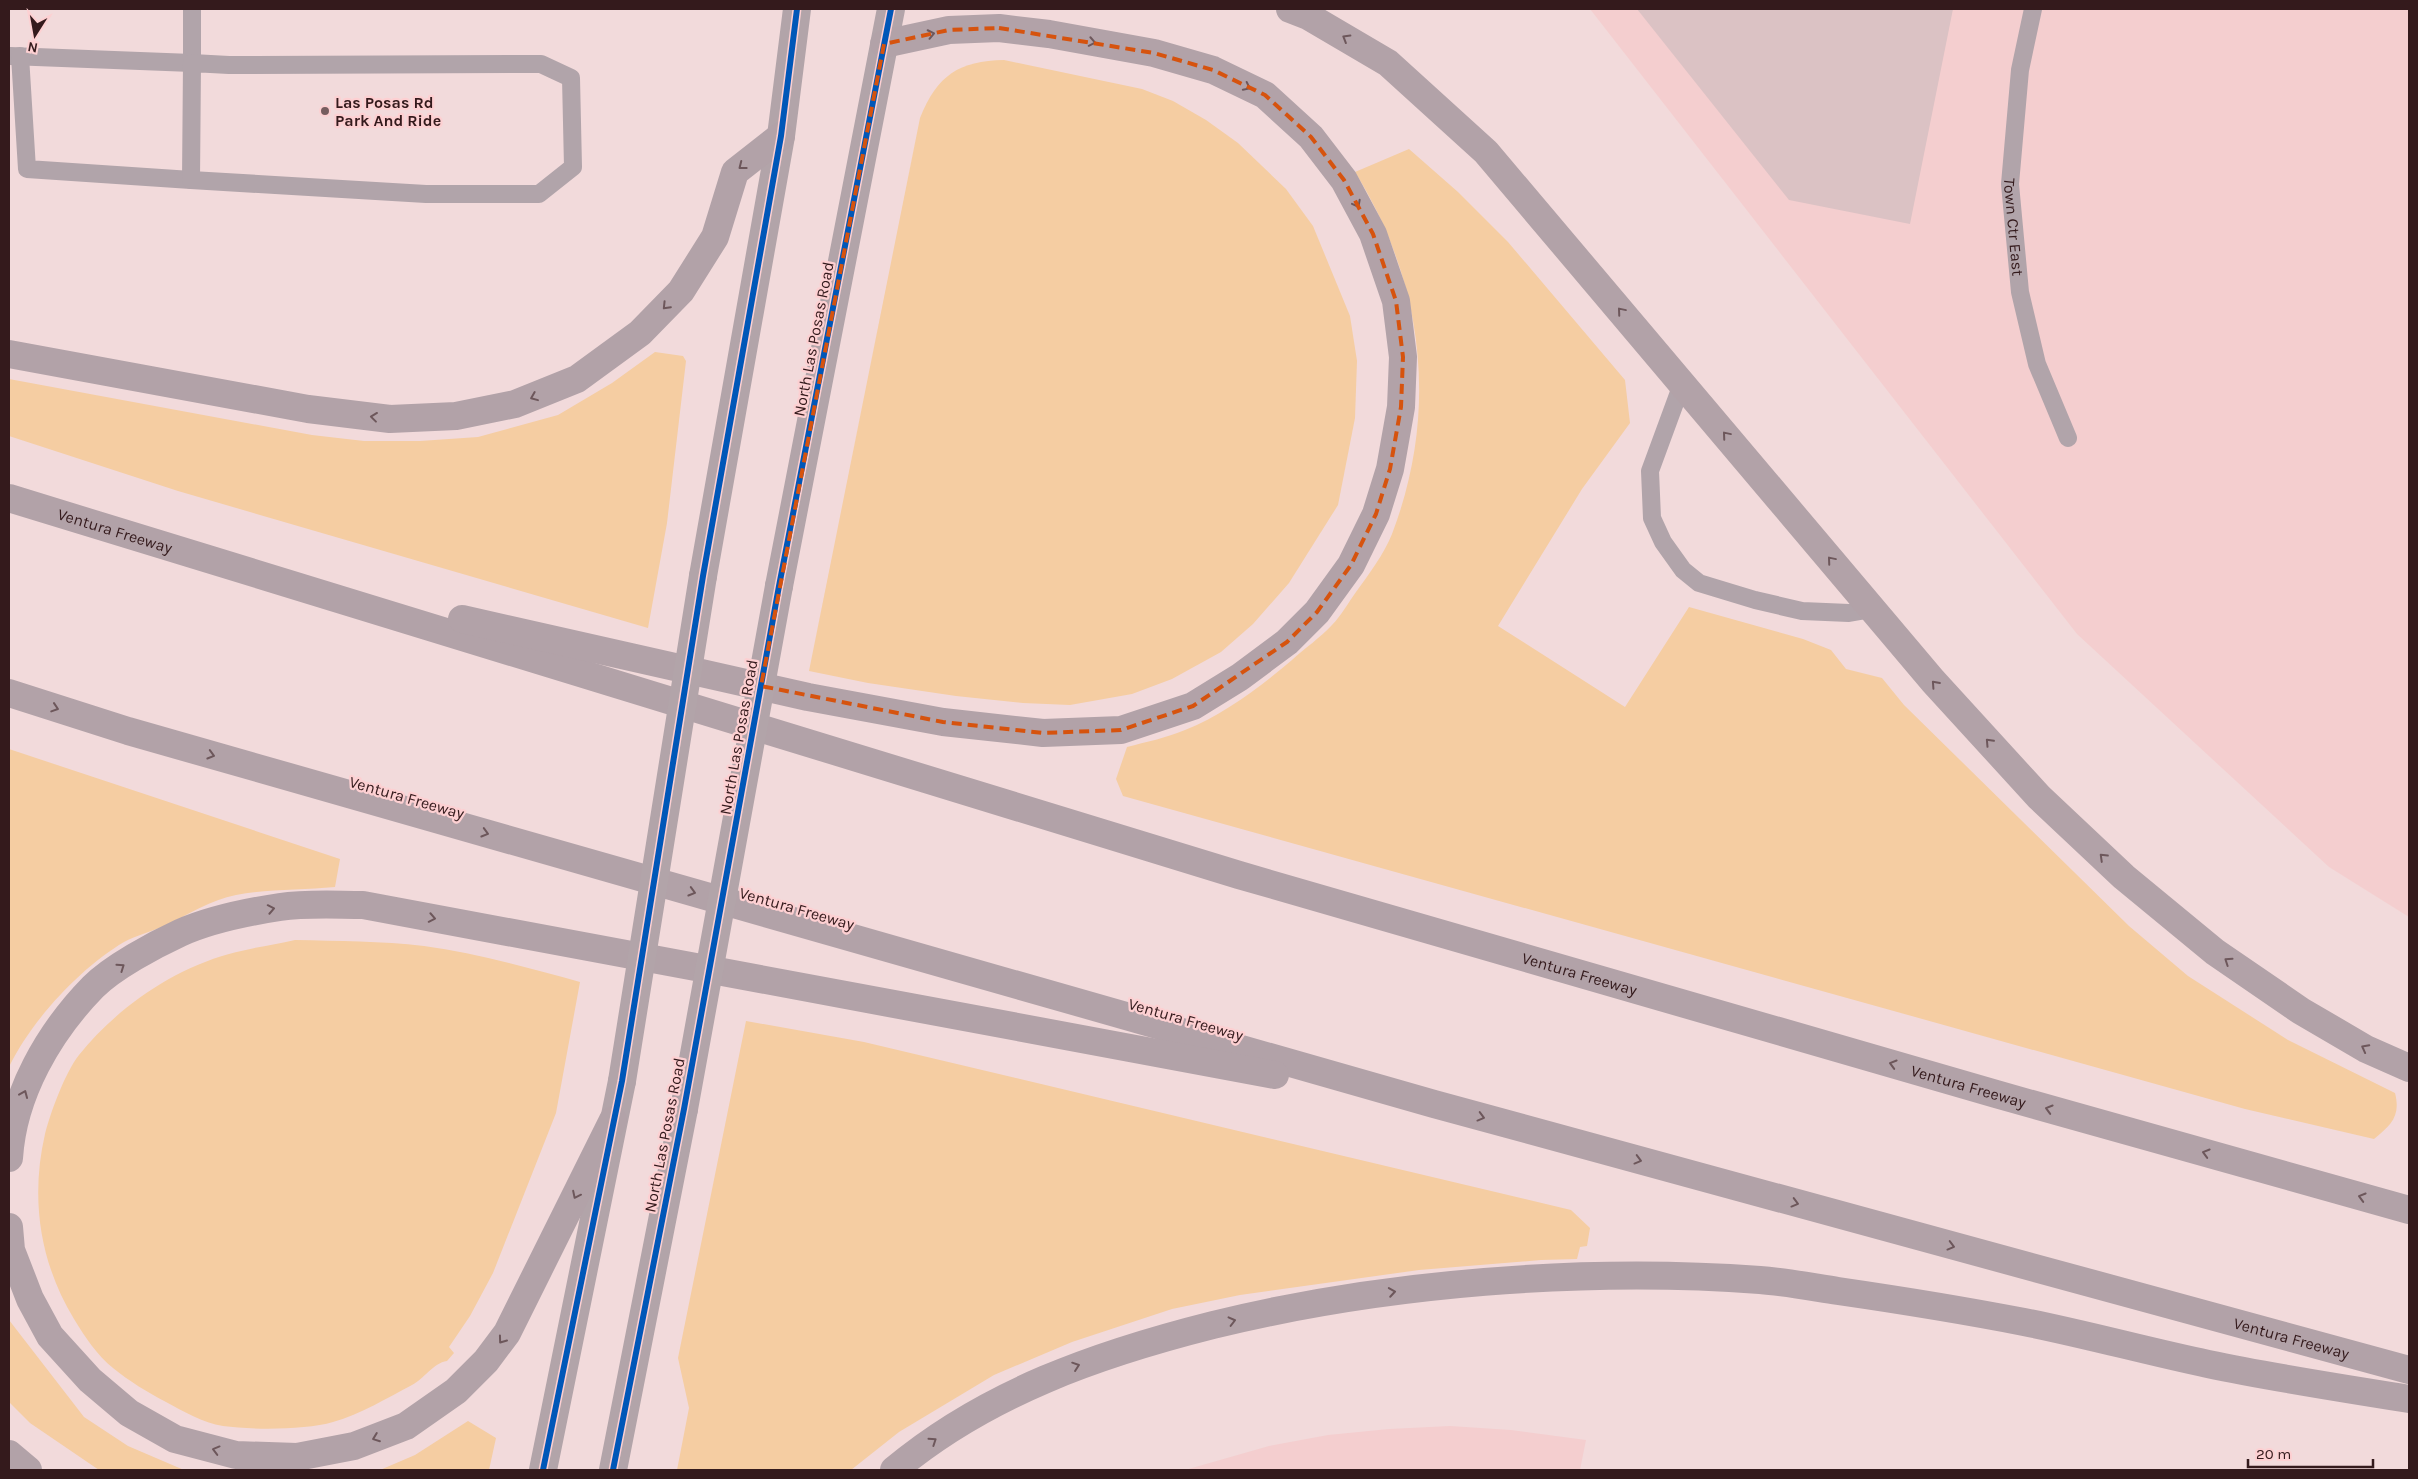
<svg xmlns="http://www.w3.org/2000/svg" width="2418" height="1479" viewBox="0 0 2418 1479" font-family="Karla,sans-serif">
  <rect width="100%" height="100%" fill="#f2dadb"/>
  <g fill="#f4cecf">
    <path d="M1590,9H2409V917L2329,867L2077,634Z"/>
    <path d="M1450,1426L1511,1430L1586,1440L1580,1470H1185L1269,1446L1328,1435L1389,1429Z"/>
  </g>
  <g fill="#f5cda2">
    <path d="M1004,60L1142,89L1173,101L1206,120L1238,143L1286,189L1313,226L1350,316L1357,361L1355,418L1338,505L1289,583L1253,624L1221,652L1172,679L1132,694L1070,705L1023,703L956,696L868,683L809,671L920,118C937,75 959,61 1004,60Z"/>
    <path d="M1409,149L1458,192L1508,242L1625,380L1630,423L1582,489L1498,626L1625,707L1689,607L1803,639L1831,650L1846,669L1882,678L1904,705L2129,926L2188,976L2288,1040L2395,1093C2401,1116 2391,1125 2374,1139L2245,1109L1123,796L1116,779L1127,747C1146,742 1166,738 1185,730C1223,715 1260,687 1292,660C1305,648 1320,638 1332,625C1341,616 1348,603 1356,592C1369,574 1384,554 1392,534C1439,411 1424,283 1355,172Z"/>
    <path d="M655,352L683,356L686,361L667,523L648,628L178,491L9,436V379L312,435L364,441H420L478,437L558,415L612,383Z"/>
    <path d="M9,749L340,859L335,887C303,890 268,889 236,895C211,900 189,914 166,925C153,931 137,935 124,942C80,968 31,1021 9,1067Z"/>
    <path d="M295,940C338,941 381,941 424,946C475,953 530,968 580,982L556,1113L493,1273L470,1316L449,1347L454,1353L447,1361C433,1363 424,1379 412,1385C387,1398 361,1414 333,1422C306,1430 252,1430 223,1426C203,1423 183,1411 166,1402C147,1392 129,1381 113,1368C97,1355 85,1337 74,1319C40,1263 30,1199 45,1134C51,1111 65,1073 79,1055C116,1009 171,970 229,954C250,948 273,945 295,940Z"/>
    <path d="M746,1021L864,1042L1571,1210L1590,1228L1587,1246L1580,1247L1577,1259L1541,1260L1419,1270L1240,1295L1172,1309L1072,1342L994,1375L899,1432L851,1470H677L689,1408L678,1358Z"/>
    <path d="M9,1320L84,1417L128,1446L184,1470H99L30,1423L9,1402Z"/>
    <path d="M468,1421L496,1438L489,1470H380L415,1455Z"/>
  </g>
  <path fill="#dbc2c4" d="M1637,9H1953L1910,224L1789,200Z"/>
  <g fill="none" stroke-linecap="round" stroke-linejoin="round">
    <g stroke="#b1a4aa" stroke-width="18">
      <path id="s1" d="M2033,9L2020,70L2010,184L2020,292L2037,364L2068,438"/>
      <path d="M10,56L192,63V9"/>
      <path d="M20,56L27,169L191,180"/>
      <path d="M192,63L229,65L541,64L571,78L573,167L539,194H426L191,180Z"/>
      <path d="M1682,384L1650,471L1652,518L1663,542L1683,570L1699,583L1755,600L1802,611L1849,613L1872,609"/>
    </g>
    <g stroke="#b2a4a9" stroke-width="28">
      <path d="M703,576L781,136L797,9"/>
      <path d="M779,586L891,9"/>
      <path d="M543,1470L622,1081"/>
      <path d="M613,1470L684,1109"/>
    </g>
    <g stroke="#b2a2a8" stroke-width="28">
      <path d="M1290,9L1308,16L1388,63L1486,152L1933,681L2039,797L2124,877L2215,952L2301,1011L2366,1049L2409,1068"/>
      <path d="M9,354L308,409L390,419L456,416L515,404L577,379L640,333L681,291L715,237L735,172L781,136"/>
      <path id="s2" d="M9,498L1239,875L1996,1094L2409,1210"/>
      <path d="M462,619L808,697L943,722L1043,733L1121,730L1193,706L1240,677L1287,642L1317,612L1351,565L1376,514L1390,469L1401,407L1403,357L1396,301L1373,234L1344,180L1311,137L1265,95L1213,70L1154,53L1049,34L999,28L949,30L884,44"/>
      <path id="s3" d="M9,693L128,731L1434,1104L2409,1370"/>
      <path d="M9,1158C13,1094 49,1032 93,987C113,967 154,945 180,933C211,919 247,912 280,907C307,903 336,905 363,905L1275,1075"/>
      <path d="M9,1227L11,1250L30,1299L50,1336L90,1380L129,1413L175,1439L236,1455L297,1457L354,1446L406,1426L456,1391L486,1361L507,1333L613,1120"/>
      <path d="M9,1454L28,1470"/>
      <path d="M894,1470C986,1393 1098,1354 1213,1325C1384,1283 1584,1267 1760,1280C1786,1282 1812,1287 1838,1291C1900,1300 1962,1310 2024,1322C2085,1334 2146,1351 2208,1364C2274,1378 2342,1388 2409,1399"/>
    </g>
    <g stroke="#b2a4a9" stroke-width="28">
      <path d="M622,1081L703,576"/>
      <path d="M684,1109L779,586"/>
    </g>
    <defs>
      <g id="cycleway">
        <path d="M543,1470L622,1081L703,576L781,136L797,9"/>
        <path d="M613,1470L684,1109L779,586L891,9"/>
      </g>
    </defs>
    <use href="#cycleway" stroke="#fdd0d2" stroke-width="9"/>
    <use href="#cycleway" stroke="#0057b8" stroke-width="6"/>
  </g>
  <defs><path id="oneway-chevron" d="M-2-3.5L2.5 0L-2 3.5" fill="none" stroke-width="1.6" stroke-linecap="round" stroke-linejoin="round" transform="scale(1.25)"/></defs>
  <g stroke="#6d575b">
    <use href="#oneway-chevron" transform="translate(931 34) rotate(-12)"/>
    <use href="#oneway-chevron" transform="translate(1346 38) rotate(-149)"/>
    <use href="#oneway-chevron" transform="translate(1092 42) rotate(11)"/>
    <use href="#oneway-chevron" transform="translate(1247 87) rotate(26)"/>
    <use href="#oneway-chevron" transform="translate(742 166) rotate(142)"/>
    <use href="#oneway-chevron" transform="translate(1357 204) rotate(62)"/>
    <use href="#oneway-chevron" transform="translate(666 306) rotate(134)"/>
    <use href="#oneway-chevron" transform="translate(1621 311) rotate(-130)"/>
    <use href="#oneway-chevron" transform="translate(534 397) rotate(158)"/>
    <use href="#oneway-chevron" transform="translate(374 417) rotate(-173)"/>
    <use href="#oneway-chevron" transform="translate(1726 435) rotate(-130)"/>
    <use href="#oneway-chevron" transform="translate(1831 560) rotate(-130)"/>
    <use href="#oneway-chevron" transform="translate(1935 684) rotate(-132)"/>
    <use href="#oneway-chevron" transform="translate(55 708) rotate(18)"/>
    <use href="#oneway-chevron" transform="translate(1989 742) rotate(-133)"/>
    <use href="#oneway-chevron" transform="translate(211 755) rotate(16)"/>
    <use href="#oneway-chevron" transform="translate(485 833) rotate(16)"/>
    <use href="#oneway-chevron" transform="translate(2103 857) rotate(-136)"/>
    <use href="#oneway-chevron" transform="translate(692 892) rotate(16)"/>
    <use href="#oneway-chevron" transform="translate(271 909) rotate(-11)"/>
    <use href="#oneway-chevron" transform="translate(432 918) rotate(11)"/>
    <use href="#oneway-chevron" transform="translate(2228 961) rotate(-146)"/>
    <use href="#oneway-chevron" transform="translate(121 967) rotate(-35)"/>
    <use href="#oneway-chevron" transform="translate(2365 1048) rotate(-152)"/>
    <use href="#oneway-chevron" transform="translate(1893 1064) rotate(-164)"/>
    <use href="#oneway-chevron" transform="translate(24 1094) rotate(-67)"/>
    <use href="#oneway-chevron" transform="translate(2049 1109) rotate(-164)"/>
    <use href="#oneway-chevron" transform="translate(1481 1117) rotate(15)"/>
    <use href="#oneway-chevron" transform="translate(2206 1153) rotate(-164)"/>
    <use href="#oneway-chevron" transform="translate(1638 1160) rotate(15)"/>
    <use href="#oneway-chevron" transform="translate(576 1195) rotate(116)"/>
    <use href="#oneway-chevron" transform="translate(2362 1197) rotate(-164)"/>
    <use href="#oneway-chevron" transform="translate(1795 1203) rotate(15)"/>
    <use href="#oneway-chevron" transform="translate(1951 1246) rotate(15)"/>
    <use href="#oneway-chevron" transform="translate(1392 1292) rotate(-9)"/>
    <use href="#oneway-chevron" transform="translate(1232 1321) rotate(-14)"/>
    <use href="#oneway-chevron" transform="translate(502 1340) rotate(126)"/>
    <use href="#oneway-chevron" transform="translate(1076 1366) rotate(-19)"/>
    <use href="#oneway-chevron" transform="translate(376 1438) rotate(159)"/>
    <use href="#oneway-chevron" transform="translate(933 1441) rotate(-34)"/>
    <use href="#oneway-chevron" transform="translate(216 1450) rotate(-165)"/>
  </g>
  <path fill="none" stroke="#d6530e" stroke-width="4" stroke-dasharray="10 6" stroke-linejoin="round" d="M999,28L1154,53L1213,70L1265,95L1311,137L1344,180L1373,234L1396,301L1403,357L1401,407L1390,469L1376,514L1351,565L1317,612L1287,642L1193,706L1121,730L1043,733L943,722L761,686L884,44L949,30Z"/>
  <circle fill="#765d5f" stroke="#fdd0d2" stroke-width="2" cx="325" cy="111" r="5"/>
  <g text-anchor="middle" stroke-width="4.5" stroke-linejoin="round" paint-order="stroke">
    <g font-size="16" font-weight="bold" fill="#341a1c" stroke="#fdd0d2" text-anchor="start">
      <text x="335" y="108">Las Posas Rd<tspan x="335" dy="18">Park And Ride</tspan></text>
    </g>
    <g font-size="16" fill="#341a1c" stroke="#fdd0d2">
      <text dy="6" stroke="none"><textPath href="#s1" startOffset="220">Town Ctr East</textPath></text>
      <text transform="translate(813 339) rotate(-79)" y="6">North Las Posas Road</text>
      <text dy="6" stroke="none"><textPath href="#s2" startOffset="111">Ventura Freeway</textPath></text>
      <text transform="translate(738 737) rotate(-80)" y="6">North Las Posas Road</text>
      <text transform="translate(407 797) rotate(16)" y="6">Ventura Freeway</text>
      <text transform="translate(797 908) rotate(16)" y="6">Ventura Freeway</text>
      <text dy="6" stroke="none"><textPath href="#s2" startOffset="1641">Ventura Freeway</textPath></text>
      <text transform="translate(1186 1019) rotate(16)" y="6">Ventura Freeway</text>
      <text dy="6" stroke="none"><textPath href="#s2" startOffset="2046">Ventura Freeway</textPath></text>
      <text transform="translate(664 1135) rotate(-79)" y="6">North Las Posas Road</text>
      <text dy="6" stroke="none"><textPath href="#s3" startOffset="2372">Ventura Freeway</textPath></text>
    </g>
  </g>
  <rect width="2418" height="1479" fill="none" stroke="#341a1c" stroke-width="20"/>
  <g transform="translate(35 35) rotate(191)" stroke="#fdd0d2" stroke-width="4" paint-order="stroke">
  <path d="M0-4L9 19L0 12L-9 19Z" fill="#341a1c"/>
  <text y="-8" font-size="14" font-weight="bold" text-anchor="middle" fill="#341a1c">N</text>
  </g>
  <path d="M2248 1459v8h125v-8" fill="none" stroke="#341a1c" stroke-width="2.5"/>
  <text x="2256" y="1459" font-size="15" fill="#341a1c" stroke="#fdd0d2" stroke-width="4" paint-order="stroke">20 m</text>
</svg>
